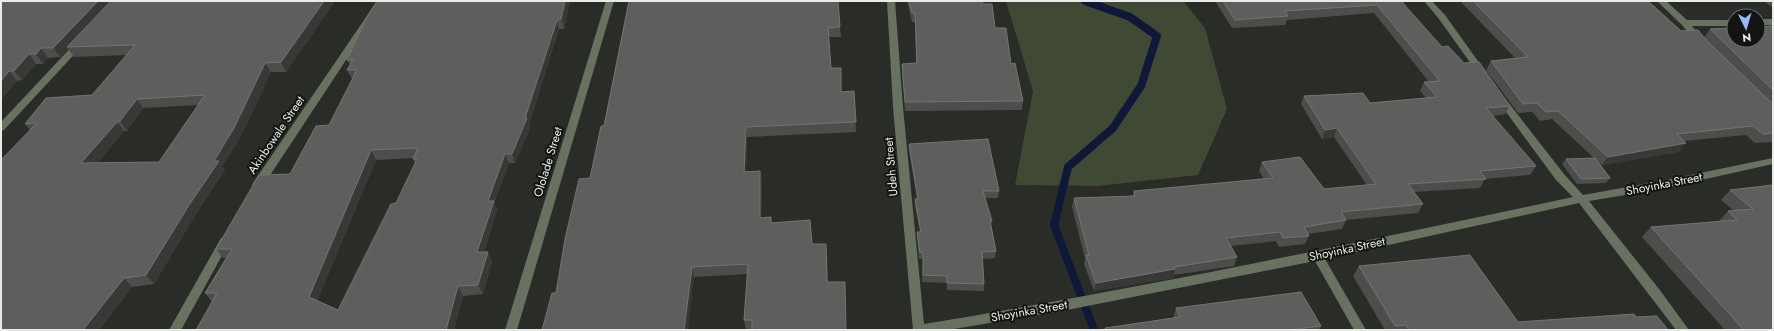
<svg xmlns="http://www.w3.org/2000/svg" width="1774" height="331" viewBox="0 0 1774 331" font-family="Jost,sans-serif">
  <rect width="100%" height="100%" fill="#2a2c28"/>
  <path fill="#3f4934" d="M1006,1H1183L1205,28L1227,109L1198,175L1098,186L1015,185L1033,91Z"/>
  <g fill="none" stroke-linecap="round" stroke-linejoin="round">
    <path stroke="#0f1937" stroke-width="8" d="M1085,1L1130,17L1157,36L1141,86L1113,128L1068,167L1054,225L1094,330"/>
    <g fill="#697160" fill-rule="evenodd">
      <path d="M377,1H385L261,189H253L252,186L253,183Z"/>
      <path d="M606,1H614L517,330H505Z"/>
      <path d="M887,1H895L903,107L924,324C1142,288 1357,243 1573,197L1556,180L1498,101L1496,99L1501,96L1504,97L1564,174L1583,195L1661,181L1773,158V164L1661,189L1589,201L1659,289L1689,330H1676L1579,203L1325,259L1366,330H1354L1315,261L1067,310L948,330H913L893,107Z"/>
      <path d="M1424,1H1432L1445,15L1485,71L1487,73L1485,75H1479L1439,19Z"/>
      <path d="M1657,1H1666L1687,20H1734V26H1692L1704,41L1703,43H1697L1682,25Z"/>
      <rect x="1758" y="19" width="15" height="6"/>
      <path d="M80,40L84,43L83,45L4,130L1,131V122L77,41Z"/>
      <path d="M225,237L229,238L230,241L181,330H169L221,238Z"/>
    </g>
  </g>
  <g fill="#4d4e4b" fill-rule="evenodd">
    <path d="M1,1H335L286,72H271L240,138L222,166L225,170L196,214L154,284L132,287L99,330H1L30,130L25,124L92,95L127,55L74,57L68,49L60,57L48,58L43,64H36L22,80L17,81L1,100ZM198,105L159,162L97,163L124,131H127L143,108Z"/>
    <path d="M570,1L564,29H559L529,125L530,128L515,163H509L494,203L497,210L484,252L492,261L483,294L463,296L454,330L212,302L205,293L226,258H223L216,249L290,174L329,125L352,79L347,70L350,65L347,60ZM413,158V159L415,163L396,203L338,310L317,301L376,160Z"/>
    <path d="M629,1H838V9L841,37H829L831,68L842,92L854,91L856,132L747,137L746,172L760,171L762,181L761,218L772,223L811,230L812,244L827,254L828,282L752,329H746L744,320L747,274L694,277L556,293L590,178L604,126Z"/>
    <path d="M907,1H982L1011,64L1023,101L1022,110L905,111L902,73V64L916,63L915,22H912Z"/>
    <path d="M1215,1H1405L1403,4L1442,47L1464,63L1510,106L1505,114L1492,116L1536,166L1530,175L1485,179L1480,188L1414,192L1423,204L1418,213L1346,220L1342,229L1308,234L1309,236L1305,244L1279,247L1276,241L1231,246L1237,257L1234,266L1174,275L1173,278L1094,291L1084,264L1085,258L1072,207L1074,198L1132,197L1134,191L1264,179L1259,171L1262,162L1324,189L1367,185L1334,137L1322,139L1301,104L1304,96L1370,103L1426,98L1420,91L1424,82H1429L1374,13L1287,20L1285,25L1232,28Z"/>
    <path d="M1460,1H1648L1681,31L1704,38L1710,29L1773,26V142L1755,143L1746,135L1684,141L1679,152L1602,165L1598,162L1610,178L1606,183L1577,184L1562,164L1566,159L1594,158L1552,119L1540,121L1532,112L1518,113L1486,70L1491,61L1515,58Z"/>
    <path d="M1764,1H1773V8Z"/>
    <path d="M909,144L999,191L998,198H985L992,221L991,225L996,251L995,258L983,259L984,284V291L947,290V283L922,282L923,259H919L917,239V232H920L915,206V199H917L909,151Z"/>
    <path d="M1773,185V330H1725L1642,237L1651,227L1719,221L1728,211H1734L1721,200L1730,190Z"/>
    <path d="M1359,266L1518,322L1636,317L1668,330H1385L1353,276Z"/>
    <path d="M1176,308L1321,326L1319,330H1105V328L1173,319Z"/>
  </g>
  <g fill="#383936">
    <path d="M98,1H113L67,47L68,49L60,57L53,48Z"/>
    <path d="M324,1H335L286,72L281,62Z"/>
    <path d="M565,1H570L564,29L561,19Z"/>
    <path d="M557,20L559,29L529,125L530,128L515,163L512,154Z"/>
    <path d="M41,48L48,58L43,64L36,54Z"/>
    <path d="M29,54L36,64L22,80L14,71Z"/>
    <path d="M265,63L271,72L240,138L222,166L225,170L196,214L154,284L146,275L214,161Z"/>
    <path d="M9,71L17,81L1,100V81Z"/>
    <path d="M137,99L143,108L127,131L120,121Z"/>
    <path d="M117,122L124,131L89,173L81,163Z"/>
    <path d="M746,127L747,137L746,182L744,172Z"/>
    <path d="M1337,128L1334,137L1322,139L1325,130Z"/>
    <path d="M1686,143L1679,152L1602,165L1608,157Z"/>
    <path d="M371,150L376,160L315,306L309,297Z"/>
    <path d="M505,154L509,163L494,203L497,210L481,262L477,252L488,201Z"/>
    <path d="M760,171L762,181L761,228L760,218Z"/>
    <path d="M488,252L492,261L483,294L478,285Z"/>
    <path d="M692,267L694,277L688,330H684Z"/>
    <path d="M1175,269L1173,278L1094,291L1096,283Z"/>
    <path d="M124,278L132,287L99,330H83Z"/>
    <path d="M458,286L463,296L454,330H446Z"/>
  </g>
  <g fill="#5e5f5c" stroke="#737572" fill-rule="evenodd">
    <path d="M1,1H98L53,48H41L36,54H29L14,71H9L1,81Z"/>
    <path d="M111,1H324L281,62L265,63L234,128L214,161H219L189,205L146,275L124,278L83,330H1V160L37,123L25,124L46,98L92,95L135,45L67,47ZM205,95L159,162L81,163L117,122L120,121L137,99Z"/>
    <path d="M377,1H565L561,19L557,20L525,118H527L512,154H505L488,201H494L477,252H488L478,285L458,286L446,330H196L217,293H205L232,249H216L259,175L290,174L316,126L329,125L357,70H347L353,60H347L366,19ZM418,148L413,159H417L396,203L391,204L338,310L309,297L371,150Z"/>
    <path d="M629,1H838L840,27L828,28L831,68H841V92L854,91L856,122L746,127L744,172L760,171V218L771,217V223L810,220L812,244H826L827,282H845L846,330H752V320H744L748,264L692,267L684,330H542L552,293H556L565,239L579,179L590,178L601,126H604Z"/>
    <path d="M909,1H982L983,4H992L995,28H1006L1011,64L1015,63L1023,101L905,102L902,64L917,63L915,13H912Z"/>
    <path d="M1223,1H1401L1442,47L1448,46L1464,63L1479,62L1510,106L1486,108L1536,166L1480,171L1486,179L1408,184L1423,204L1341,212L1346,220L1304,227L1309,236L1283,238L1280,232L1226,238L1237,257L1174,267L1175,269L1096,283L1086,255H1089L1074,198L1135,196L1134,191L1273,178L1262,162L1300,157L1324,189L1376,184L1337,128L1325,130L1304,96L1363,93L1370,103L1437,97L1424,82L1440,81L1377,5L1285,11L1288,16L1235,20Z"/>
    <path d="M1473,1H1648L1681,31L1698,30L1708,42L1773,104V133L1763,134L1753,126L1677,134L1686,143L1608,157L1558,111L1546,112L1537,103L1523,104L1491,61L1528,57Z"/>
    <path d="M1773,26V90L1710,29L1734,28V40H1758V27Z"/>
    <path d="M988,139L999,191H983L992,221H990L996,251L982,252L984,284L947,283V276L923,275V252L920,253L917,232H921L915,199H918L909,144Z"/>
    <path d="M1595,158L1610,178L1581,179L1566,159Z"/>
    <path d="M1773,185V330H1744L1651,227L1737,220L1728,211L1753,209L1730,190Z"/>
    <path d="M1470,255L1518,322L1634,314L1636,317L1657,316L1668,330H1409L1406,325L1395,326L1359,266Z"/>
    <path d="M1301,292L1321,326L1289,330H1106L1105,328L1180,317L1176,308Z"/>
  </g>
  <g text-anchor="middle" stroke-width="4" stroke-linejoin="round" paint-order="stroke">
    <g font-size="12" fill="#e9ebe8" stroke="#131412">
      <text transform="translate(276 135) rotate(-56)" y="4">Akinbowale Street</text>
      <text transform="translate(548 162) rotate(-73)" y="4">Ololade Street</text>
      <text transform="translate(891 167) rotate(-95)" y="4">Udeh Street</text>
      <text transform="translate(1664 184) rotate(-11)" y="4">Shoyinka Street</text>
      <text transform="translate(1347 249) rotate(-12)" y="4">Shoyinka Street</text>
      <text transform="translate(1029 311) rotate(-10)" y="4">Shoyinka Street</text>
    </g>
  </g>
  <rect width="1774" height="331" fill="none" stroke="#e9ebe8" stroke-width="4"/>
  <g transform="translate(1746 28) rotate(175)"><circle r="19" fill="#131412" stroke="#696a68"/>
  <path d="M0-3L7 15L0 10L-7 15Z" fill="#98b5fd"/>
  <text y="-6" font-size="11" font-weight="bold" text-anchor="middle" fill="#e9ebe8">N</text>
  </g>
</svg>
